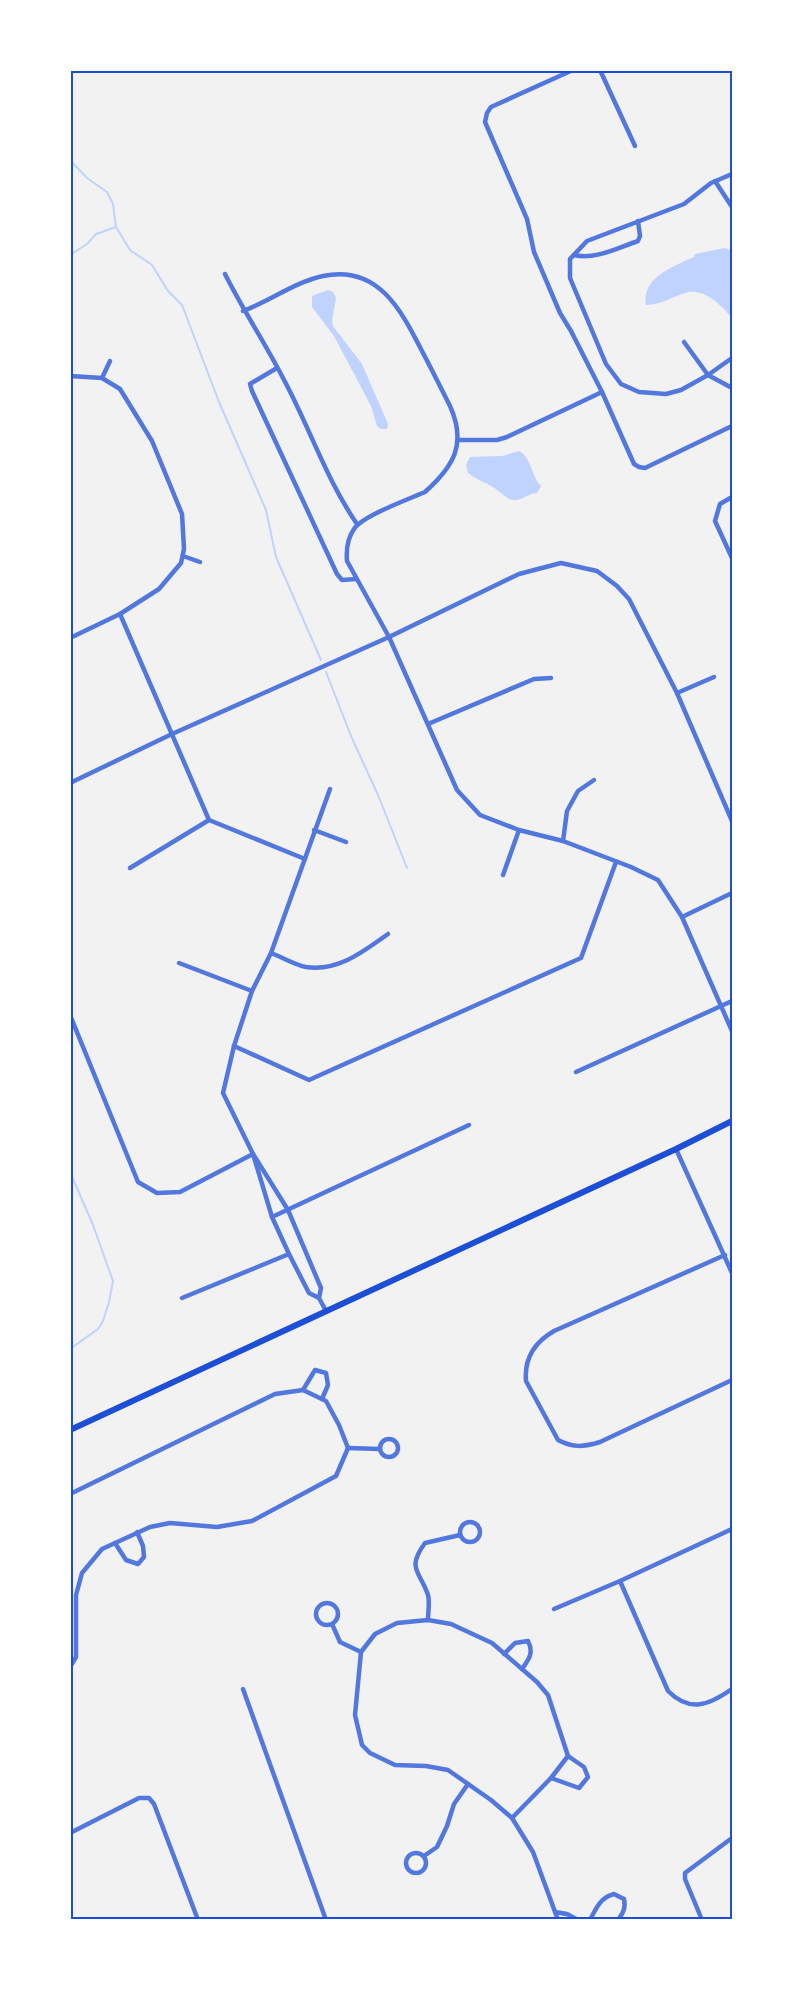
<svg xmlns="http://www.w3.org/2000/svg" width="803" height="1990" viewBox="0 0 803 1990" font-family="'Golos Text',sans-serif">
  <rect width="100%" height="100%" fill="#f2f2f2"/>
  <g fill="#bfd3fe">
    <path d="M725,248L732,251V318C722,306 706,289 688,292C673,296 662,305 646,305C641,278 674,266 694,257L695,254Z"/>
    <path d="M328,290L333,292L336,298L332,321L333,326L362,364L388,424L387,429H381L377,426L371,406L334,336L312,307V296Z"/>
    <path d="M519,451C532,458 531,476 541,486L537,493C529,493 522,501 514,500C505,499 500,491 493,487C484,482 476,479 468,473L466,465L470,457L502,456Z"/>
  </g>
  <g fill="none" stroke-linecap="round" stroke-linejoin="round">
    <g stroke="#bfd3fe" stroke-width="2">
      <path d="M70,160L87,178L107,192L113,204L116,227L130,250L152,265L168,291L182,305L219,402L266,510L276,557L321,660"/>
      <path d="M70,255L87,244L96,234L116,227"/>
      <path d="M326,672L351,736L378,795L407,868"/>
      <path d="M70,1172L93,1225L113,1281L109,1302L103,1321L98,1329L70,1349"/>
    </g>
    <g stroke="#5277de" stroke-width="4.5">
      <path d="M573,70L491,107L487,113L485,122L527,219L534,252L560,313L571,331L602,392L634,464L639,467L645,468L732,426"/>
      <path d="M600,70L635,146"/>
      <path d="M732,174L711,183L684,204L587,241L570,259V278L606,364L621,384L639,392L666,394L681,390L708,375L732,388"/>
      <path d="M715,181L732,207"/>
      <path d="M574,255C595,260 617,248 638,241L640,236L638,221"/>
      <path d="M225,274C243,310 265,343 283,378C309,426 326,479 357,524"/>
      <path d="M243,311C270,301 295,282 323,276C379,264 402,312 423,353C432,370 441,388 450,406C467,444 454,466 425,492C409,499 362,516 354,529C347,539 346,549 347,561L389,637L457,790L480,815L519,830L563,841L631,867L658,880L682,917L732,1031"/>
      <path d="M684,342L708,375L732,358"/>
      <path d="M277,368L250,384L252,391L337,574L342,580L356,579"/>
      <path d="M70,376L102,378L120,389L152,441L182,514L184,549L181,563L159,589L120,614L70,638"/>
      <path d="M102,378L110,361"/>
      <path d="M459,440H497L507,437L602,392"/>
      <path d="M732,497L720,504L715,521L732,558"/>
      <path d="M183,556L200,562"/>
      <path d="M120,614L209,820L305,859"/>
      <path d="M677,693L714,677"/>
      <path d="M428,724L534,679L551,678"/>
      <path d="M70,783L172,734L389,637L519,574L561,563L597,571L617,586L629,599L677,693L732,821"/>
      <path d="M314,830L346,842"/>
      <path d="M563,841L567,811L578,791L594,780"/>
      <path d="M130,868L209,820"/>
      <path d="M503,875L519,830"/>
      <path d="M682,917L732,893"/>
      <path d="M271,953C282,957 295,965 306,967C338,972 364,951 388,934"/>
      <path d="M179,963L252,991"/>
      <path d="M70,1015L138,1182L157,1193L180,1192L253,1154L223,1093L234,1046L252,991L271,953L330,789"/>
      <path d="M234,1046L309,1080L581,958L616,862"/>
      <path d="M576,1072L732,1001"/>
      <path d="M676,1149L732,1273"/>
      <path d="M272,1217L469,1125"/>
      <path d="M725,1255L554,1331C535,1342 524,1358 526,1381L558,1440C573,1448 584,1447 600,1442L732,1380"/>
      <path d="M182,1298L289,1254"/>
      <path d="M319,1298L321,1288L288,1210L253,1154L272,1217L289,1254L309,1293L319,1298L326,1311"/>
      <path d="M303,1390L315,1370L326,1373L328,1385L322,1399"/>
      <circle cx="389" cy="1448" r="9"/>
      <path d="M348,1448L380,1449"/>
      <path d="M70,1494L275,1394L303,1390L326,1401L339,1425L348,1448L336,1476L252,1521L217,1527L170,1523L150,1527L102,1549L82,1573L76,1595V1657L70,1667"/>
      <circle cx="470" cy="1532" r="10"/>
      <path d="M115,1543L126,1560L138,1564L144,1557L143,1546L137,1532"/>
      <path d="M620,1581L668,1691C690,1713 709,1705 732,1689"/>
      <circle cx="327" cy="1614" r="11"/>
      <path d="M554,1609L620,1581L732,1529"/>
      <path d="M428,1620C428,1612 430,1602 428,1595C420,1571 406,1569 425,1543L460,1535"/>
      <path d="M332,1624L340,1642L361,1652"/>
      <path d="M504,1654L515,1643L528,1641C534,1653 529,1659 522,1669"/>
      <path d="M243,1689L326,1920"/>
      <path d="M551,1778L579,1788L588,1777L584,1767L568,1756"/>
      <path d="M512,1818L551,1778L568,1756L548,1695L537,1682L492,1643L451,1624L428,1620L397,1623L375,1634L361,1652L355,1715L362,1745L370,1753L395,1765L426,1766L448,1770L491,1800L512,1818L533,1852L558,1920"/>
      <path d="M70,1833L139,1798H149L154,1804L198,1920"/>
      <circle cx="416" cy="1863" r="10"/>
      <path d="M424,1856L437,1847L447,1826L454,1804L468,1784"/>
      <path d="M555,1912L567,1914L578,1920"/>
      <path d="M590,1920C596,1908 601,1897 614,1894L624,1899C626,1908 623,1913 618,1920"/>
      <path d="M702,1920L685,1879V1873L732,1838"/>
    </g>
    <path stroke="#1d4ed8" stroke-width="6" d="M70,1430L676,1149L732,1121"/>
  </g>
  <rect width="803" height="1990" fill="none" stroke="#ffffff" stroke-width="144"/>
  <rect x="72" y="72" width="659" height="1846" fill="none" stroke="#1d4ed8" stroke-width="2"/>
</svg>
